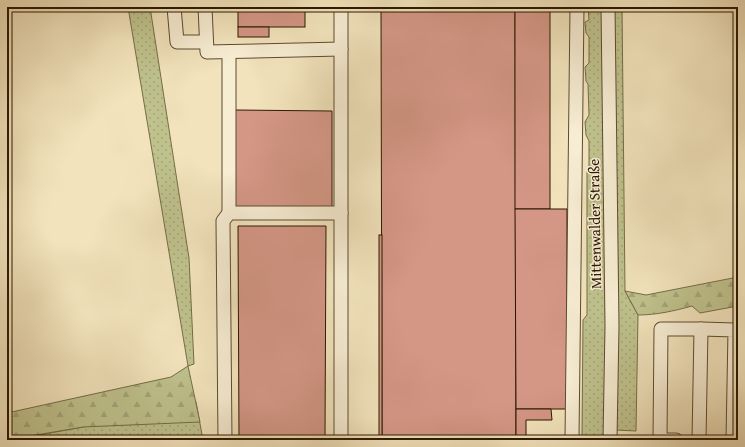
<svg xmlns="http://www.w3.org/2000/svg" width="745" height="447" viewBox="0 0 745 447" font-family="'Gentium Book Plus',serif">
  <defs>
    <pattern id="grass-dots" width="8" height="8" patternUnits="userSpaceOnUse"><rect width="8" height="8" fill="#bfc28d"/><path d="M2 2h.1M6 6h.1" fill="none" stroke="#a4a678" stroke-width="1.8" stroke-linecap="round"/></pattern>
    <pattern id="forest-firs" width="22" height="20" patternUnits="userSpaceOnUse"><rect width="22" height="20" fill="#bfc28d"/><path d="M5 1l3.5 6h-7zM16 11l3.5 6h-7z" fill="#a4a678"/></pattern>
  </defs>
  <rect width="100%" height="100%" fill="#f2e3bc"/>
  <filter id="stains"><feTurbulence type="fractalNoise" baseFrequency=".005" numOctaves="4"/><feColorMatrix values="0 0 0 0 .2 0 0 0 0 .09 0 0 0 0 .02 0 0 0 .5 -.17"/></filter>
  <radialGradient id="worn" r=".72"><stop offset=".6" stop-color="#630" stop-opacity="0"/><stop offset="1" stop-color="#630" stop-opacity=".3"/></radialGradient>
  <g fill="url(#grass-dots)" stroke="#756d47">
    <path d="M128,7H150L189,258L194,364L188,366Z"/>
    <path d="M588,7H602L606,312L604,440H582L583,320L587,315V173L589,165V141L586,135L585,122L589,115L588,84L586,81L585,67L589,63V37L586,33L585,22L589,20Z"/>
    <path d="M613,7H622L625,291L638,315L636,431L616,430Z"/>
    <path d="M196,402L203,440H11L83,427Z"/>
  </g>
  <g fill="url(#forest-firs)" stroke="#756d47">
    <path d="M738,277V306L700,313L692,306C674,311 656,315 638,315L625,291L646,295Z"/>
    <path d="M188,366L200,422L83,427L7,440V413L171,377Z"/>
  </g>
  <g fill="#d49786" stroke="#2b1801">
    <rect x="238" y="7" width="67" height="20"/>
    <path d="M381,7H515L516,440H382Z"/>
    <rect x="515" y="7" width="35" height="202"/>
    <rect x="238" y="27" width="31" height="10"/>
    <path d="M235,110L332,111V208H235Z"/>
    <path d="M515,209H567V409H516Z"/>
    <path d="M238,226H326L325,440H239Z"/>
    <rect x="379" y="235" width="3" height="205"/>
    <path d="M516,409H551L552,420H526V436H516Z"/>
  </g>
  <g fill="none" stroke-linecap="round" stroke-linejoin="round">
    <defs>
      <g id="minor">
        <path d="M174,7L177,42H206"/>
        <path d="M205,7L207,52L341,49"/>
        <path d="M341,7V440"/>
        <path d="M608,7L612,326L610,440"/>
        <path d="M229,52V213"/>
        <path d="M701,329L735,330L733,440"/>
        <path d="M225,440L223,221L229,213H341"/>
        <path d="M572,440L577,7"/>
        <path d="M660,440L661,329H701L699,440"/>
        <path d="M660,440H676"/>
      </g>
    </defs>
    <use href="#minor" stroke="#5d4b30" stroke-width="15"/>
    <use href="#minor" stroke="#f7edd3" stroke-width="13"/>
  </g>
  <g text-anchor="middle" stroke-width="3" stroke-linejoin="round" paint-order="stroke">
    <g font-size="15" fill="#2b1801" stroke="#f7edd3">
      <text transform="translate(595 224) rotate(-91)" y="5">Mittenwalder Straße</text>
    </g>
  </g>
  <rect width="745" height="447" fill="none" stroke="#f2e3bc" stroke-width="24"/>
  <rect x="8" y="8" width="729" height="431" fill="none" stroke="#2b1801" stroke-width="2"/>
  <rect x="12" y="12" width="721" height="423" fill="none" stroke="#2b1801"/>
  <rect width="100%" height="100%" filter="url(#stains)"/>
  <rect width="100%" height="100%" fill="url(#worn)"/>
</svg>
